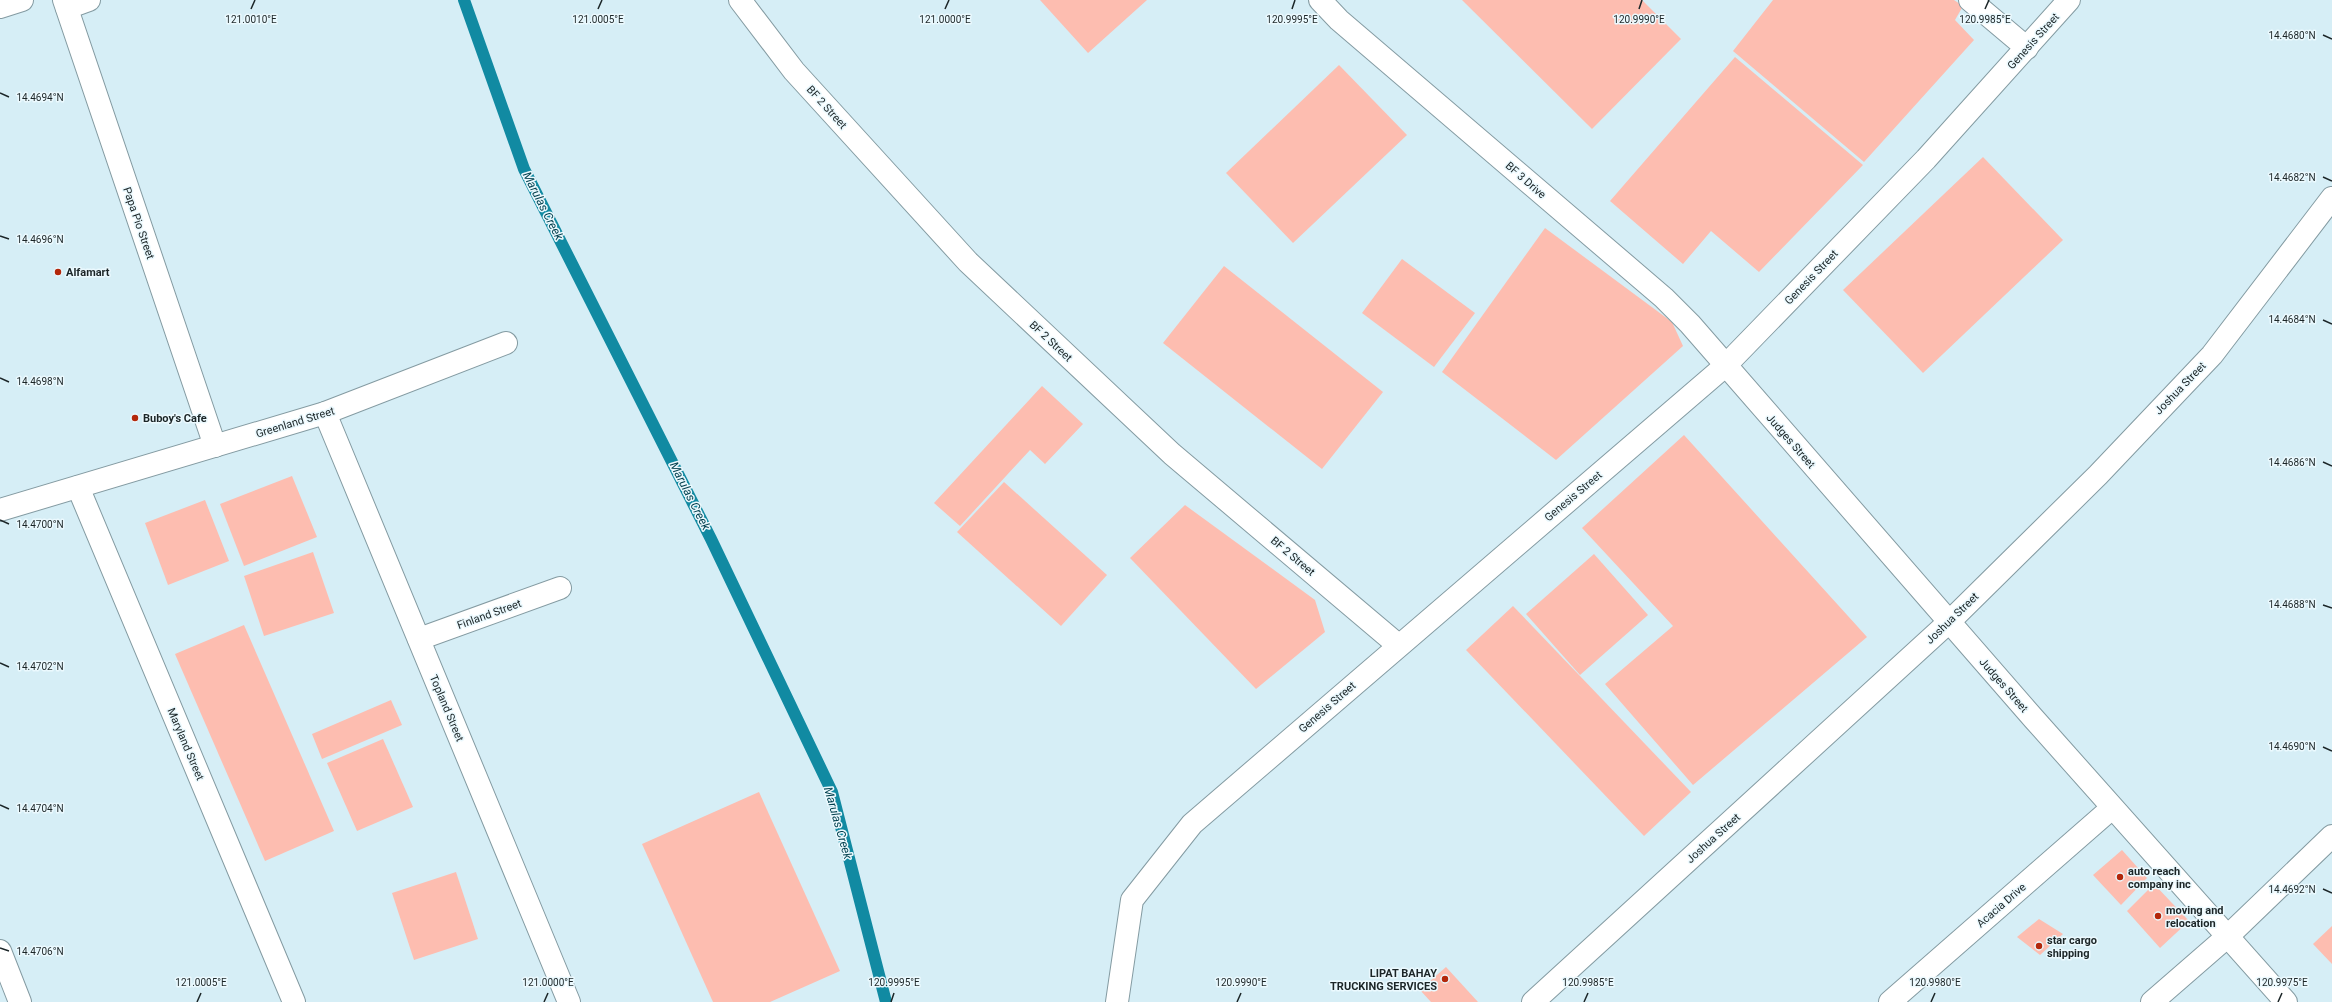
<svg xmlns="http://www.w3.org/2000/svg" width="2332" height="1002" viewBox="0 0 2332 1002" font-family="Roboto,sans-serif">
  <rect width="100%" height="100%" fill="#d6eef6"/>
  <g fill="none" stroke-linecap="round" stroke-linejoin="round">
    <path stroke="#118aa2" stroke-width="12" d="M464,0L524,169L711,539L832,792L886,1002"/>
  </g>
  <g fill="#fdbdb0">
    <path d="M1040,0H1147L1088,53Z"/>
    <path d="M1462,0H1642L1681,39L1592,129Z"/>
    <path d="M1773,0H1954L1963,6L1955,20L1974,40L1864,162L1733,51Z"/>
    <path d="M1735,57L1863,165L1759,272L1711,231L1683,264L1610,201Z"/>
    <path d="M1339,65L1407,135L1293,243L1226,173Z"/>
    <path d="M1983,157L2063,240L1923,373L1843,290Z"/>
    <path d="M1545,228L1672,322L1683,346L1556,460L1442,372Z"/>
    <path d="M1402,259L1475,313L1434,367L1362,313Z"/>
    <path d="M1224,266L1383,392L1322,469L1163,343Z"/>
    <path d="M1042,386L1083,424L1045,464L1030,450L960,526L934,503Z"/>
    <path d="M1684,435L1867,637L1693,785L1605,684L1673,626L1582,528Z"/>
    <path d="M292,476L317,537L244,566L220,504Z"/>
    <path d="M1004,482L1107,575L1061,626L957,532Z"/>
    <path d="M205,500L229,561L168,585L145,523Z"/>
    <path d="M1185,505L1315,600L1325,632L1256,689L1130,558Z"/>
    <path d="M313,552L334,613L264,636L244,576Z"/>
    <path d="M1594,554L1648,615L1580,675L1526,614Z"/>
    <path d="M1513,606L1691,792L1644,836L1466,650Z"/>
    <path d="M244,625L334,831L265,861L175,654Z"/>
    <path d="M391,700L402,725L322,759L312,734Z"/>
    <path d="M383,739L413,807L357,831L327,763Z"/>
    <path d="M759,792L840,971L770,1002H713L642,844Z"/>
    <path d="M2122,850L2147,878L2121,905L2093,875Z"/>
    <path d="M456,872L478,939L414,960L392,893Z"/>
    <path d="M2154,884L2189,921L2160,948L2127,911Z"/>
    <path d="M2039,919L2063,934L2040,955L2017,937Z"/>
    <path d="M2332,926V964L2313,944Z"/>
    <path d="M1446,967L1478,1002H1431L1420,990Z"/>
  </g>
  <g fill="none" stroke-linecap="round" stroke-linejoin="round">
    <defs>
      <path id="lane" d="M67,8L89,0"/>
      <g id="street">
        <path d="M64,0L215,446"/>
        <path d="M740,0L794,71L968,262L1172,454L1398,645"/>
        <path d="M1320,0L1339,20L1664,298L1690,324L2034,719L2286,1002"/>
        <path d="M1970,0L2027,48"/>
        <path d="M0,7L22,0"/>
        <path d="M325,413L569,1002"/>
        <path d="M78,487L294,1002"/>
        <path d="M0,510L325,413L506,343"/>
        <path d="M419,639L560,588"/>
        <path d="M0,951L20,1002"/>
        <path d="M1117,1002L1132,900L1192,824L1725,366L1926,159L2069,0"/>
        <path d="M1533,1002L1949,622L2098,475L2212,355L2332,198"/>
        <path d="M1890,1002L2112,808"/>
      </g>
      <path id="secondary" d="M2152,1002L2228,936L2332,836"/>
    </defs>
    <use href="#lane" stroke="#849ba2" stroke-width="24"/>
    <use href="#street" stroke="#849ba2" stroke-width="24"/>
    <use href="#secondary" stroke="#849ba2" stroke-width="24"/>
    <use href="#lane" stroke="#fff" stroke-width="22"/>
    <use href="#street" stroke="#fff" stroke-width="22"/>
    <use href="#secondary" stroke="#fff" stroke-width="22"/>
  </g>
  <path fill="none" stroke="#1b2527" stroke-width="1.5" d="M251,9L255,0M598,9L602,0M945,9L949,0M1292,9L1295,0M1639,9L1642,0M1985,9L1989,0M2323,35L2332,39M0,93L9,97M2323,177L2332,181M0,236L9,239M2323,320L2332,324M0,378L9,382M2323,462L2332,466M0,520L9,524M2323,605L2332,608M0,663L9,667M2323,747L2332,751M0,805L9,809M2323,889L2332,893M0,948L9,951M197,1002L201,993M544,1002L548,993M891,1002L894,993M1237,1002L1241,993M1584,1002L1588,993M1931,1002L1935,993M2278,1002L2282,993"/>
  <g fill="#b3270b" stroke="#ebf9fe" stroke-width="1.5">
    <circle cx="58" cy="272" r="4"/>
    <circle cx="135" cy="418" r="4"/>
    <circle cx="2120" cy="877" r="4"/>
    <circle cx="2158" cy="916" r="4"/>
    <circle cx="2039" cy="946" r="4"/>
    <circle cx="1445" cy="979" r="4"/>
  </g>
  <g text-anchor="middle" stroke-width="3" stroke-linejoin="round" paint-order="stroke">
    <g font-size="11" fill="#1b2527" stroke="#ebf9fe">
      <text transform="translate(2033 41) rotate(-48)" y="4">Genesis Street</text>
      <text transform="translate(827 107) rotate(48)" y="4">BF 2 Street</text>
      <text transform="translate(1526 180) rotate(41)" y="4">BF 3 Drive</text>
      <text transform="translate(139 223) rotate(71)" y="4">Papa Pio Street</text>
      <text transform="translate(1811 277) rotate(-46)" y="4">Genesis Street</text>
      <text transform="translate(1051 341) rotate(43)" y="4">BF 2 Street</text>
      <text transform="translate(2180 388) rotate(-46)" y="4">Joshua Street</text>
      <text transform="translate(295 422) rotate(-17)" y="4">Greenland Street</text>
      <text transform="translate(1791 441) rotate(49)" y="4">Judges Street</text>
      <text transform="translate(1573 496) rotate(-40)" y="4">Genesis Street</text>
      <text transform="translate(1293 556) rotate(40)" y="4">BF 2 Street</text>
      <text transform="translate(489 614) rotate(-20)" y="4">Finland Street</text>
      <text transform="translate(1952 618) rotate(-44)" y="4">Joshua Street</text>
      <text transform="translate(2004 685) rotate(49)" y="4">Judges Street</text>
      <text transform="translate(1327 707) rotate(-41)" y="4">Genesis Street</text>
      <text transform="translate(447 708) rotate(67)" y="4">Topland Street</text>
      <text transform="translate(186 744) rotate(67)" y="4">Maryland Street</text>
      <text transform="translate(1713 838) rotate(-42)" y="4">Joshua Street</text>
      <text transform="translate(2001 905) rotate(-41)" y="4">Acacia Drive</text>
    </g>
    <g font-size="11" font-weight="bold" fill="#1b2527" stroke="#ebf9fe" text-anchor="start">
      <text x="66" y="276">Alfamart</text>
      <text x="143" y="422">Buboy's Cafe</text>
      <text x="2128" y="875">auto reach<tspan x="2128" dy="13">company inc</tspan></text>
      <text x="2166" y="914">moving and<tspan x="2166" dy="13">relocation</tspan></text>
      <text x="2047" y="944">star cargo<tspan x="2047" dy="13">shipping</tspan></text>
      <text x="1437" y="977" text-anchor="end">LIPAT BAHAY<tspan x="1437" dy="13">TRUCKING SERVICES</tspan></text>
    </g>
    <g font-size="12" font-style="italic" fill="#003f4d" stroke="#ebf9fe">
      <text transform="translate(543 206) rotate(63)" y="4">Marulas Creek</text>
      <text transform="translate(690 496) rotate(63)" y="4">Marulas Creek</text>
      <text transform="translate(838 823) rotate(74)" y="4">Marulas Creek</text>
    </g>
  </g>
  <g font-size="10" text-anchor="middle" fill="#1b2527" stroke="#ebf9fe" stroke-width="3" stroke-linejoin="round" paint-order="stroke">
    <text x="251" y="23">121.0010°E</text>
    <text x="598" y="23">121.0005°E</text>
    <text x="945" y="23">121.0000°E</text>
    <text x="1292" y="23">120.9995°E</text>
    <text x="1639" y="23">120.9990°E</text>
    <text x="1985" y="23">120.9985°E</text>
    <text x="2292" y="39">14.4680°N</text>
    <text x="40" y="101">14.4694°N</text>
    <text x="2292" y="181">14.4682°N</text>
    <text x="40" y="243">14.4696°N</text>
    <text x="2292" y="323">14.4684°N</text>
    <text x="40" y="385">14.4698°N</text>
    <text x="2292" y="466">14.4686°N</text>
    <text x="40" y="528">14.4700°N</text>
    <text x="2292" y="608">14.4688°N</text>
    <text x="40" y="670">14.4702°N</text>
    <text x="2292" y="750">14.4690°N</text>
    <text x="40" y="812">14.4704°N</text>
    <text x="2292" y="893">14.4692°N</text>
    <text x="40" y="955">14.4706°N</text>
    <text x="201" y="986">121.0005°E</text>
    <text x="548" y="986">121.0000°E</text>
    <text x="894" y="986">120.9995°E</text>
    <text x="1241" y="986">120.9990°E</text>
    <text x="1588" y="986">120.9985°E</text>
    <text x="1935" y="986">120.9980°E</text>
    <text x="2282" y="986">120.9975°E</text>
  </g>
</svg>
